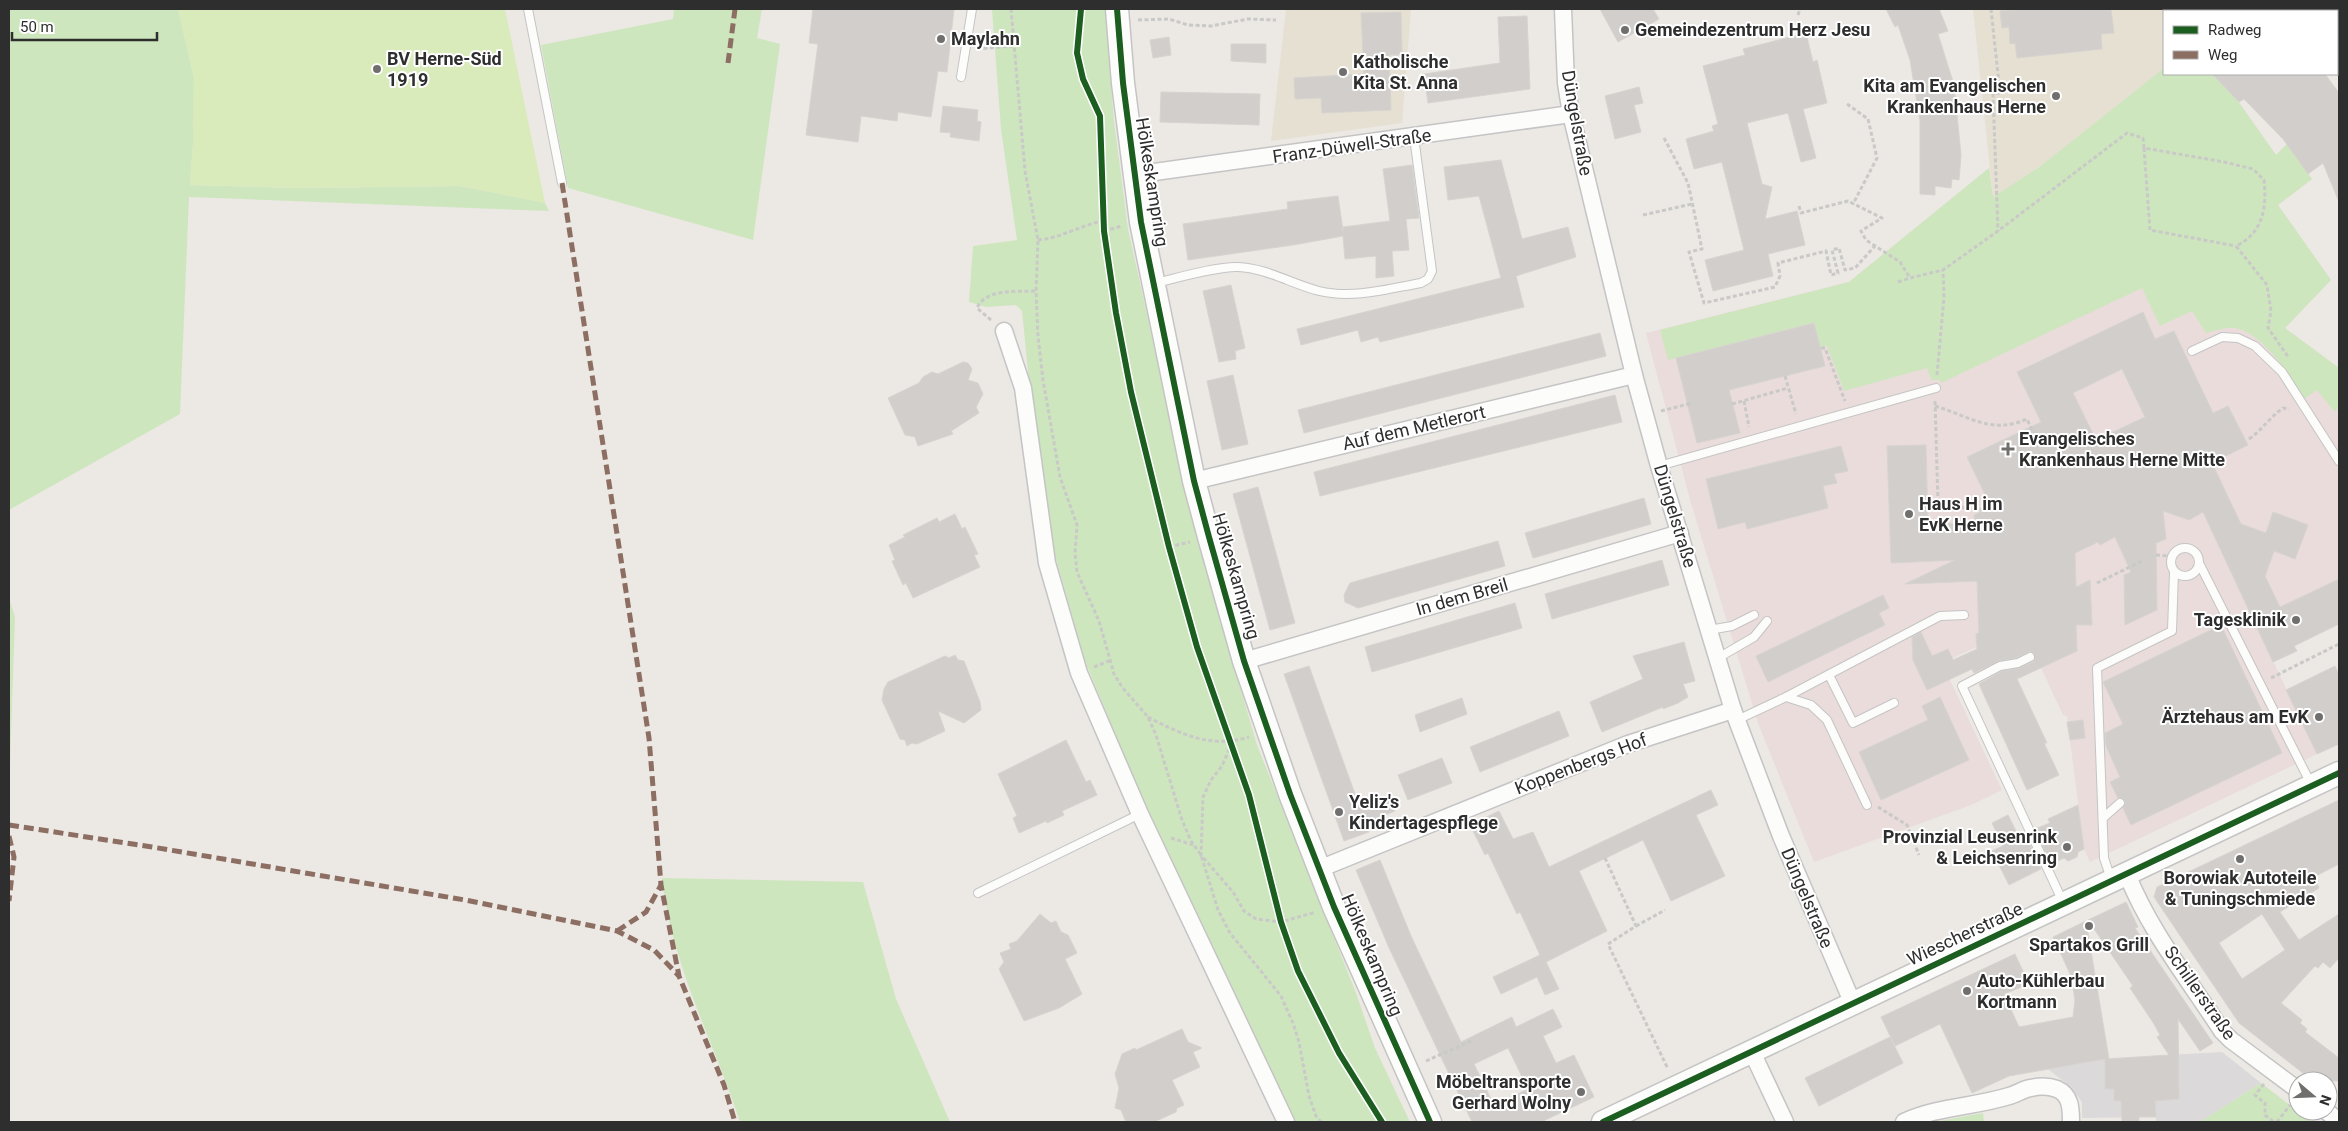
<svg xmlns="http://www.w3.org/2000/svg" width="2348" height="1131" viewBox="0 0 2348 1131" font-family="Roboto,sans-serif">
  <rect width="100%" height="100%" fill="#ece8e4"/>
  <path fill="#dcd9db" d="M2222,1052L2261,1083L2200,1122H2156V1117L2082,1118V1102L2071,1087L2048,1069L2112,1058Z"/>
  <g fill="#e6e0d3">
    <path d="M1286,9H1411L1402,123L1271,141Z"/>
    <path d="M1973,9H2169L2168,11H2164V68L2038,168L1993,198Z"/>
  </g>
  <path fill="#e9dcdb" d="M2164,68V74H2212L2233,94L2276,155L2287,144L2312,179L2278,205L2331,280L2285,328L2339,368V579L2270,612L2252,616L2317,754L2090,862L2084,849L2067,716L2063,715L2024,631L2004,634L1942,663L2002,790L1971,805L1814,862L1758,723L1691,503L1646,333L1849,282L1989,168L1993,197L2038,168Z"/>
  <g fill="#cee6be">
    <path d="M9,9H178L194,78L193,143L190,185L301,188L460,186L545,203L549,211L189,197L180,414L9,510Z"/>
    <path d="M674,9H762L757,38L780,44L753,240L568,188L541,45L673,19Z"/>
    <path d="M992,9H1105L1114,121L1128,229L1196,535L1257,745L1356,993L1375,1048L1410,1122H1296L1136,784L1085,661L1053,548L1036,451L1022,311L1016,305L986,307L969,302L973,246L1017,240L1001,129Z"/>
    <path d="M2164,68V74H2212L2233,94L2276,155L2287,144L2312,179L2278,205L2331,280L2285,328L2339,368V406L2335,412L2317,390L2304,399C2293,378 2260,330 2234,328C2226,327 2215,331 2206,333L2192,311L2160,326L2142,288L1941,383L1940,380H1931L1927,368L1844,391L1827,346L1820,347L1814,323L1668,360L1660,330L1849,282L1989,168L1993,197L2038,168Z"/>
    <path d="M9,598L15,617L9,796Z"/>
    <path d="M662,878L863,882L896,999L950,1122H740C714,1041 671,965 662,878Z"/>
    <path d="M2261,1083L2312,1122H2200Z"/>
    <path d="M1983,1113L1984,1122H1934Z"/>
  </g>
  <path fill="#d9eabb" d="M178,9H505L545,203L460,186L301,188L190,185L193,143L194,78Z"/>
  <g fill="#d1cecb" stroke="#d7d4d0" fill-rule="evenodd">
    <path d="M813,9H954L947,72L938,71L931,117L898,112L897,121L861,116L858,142L806,135L818,44L809,43Z"/>
    <path d="M1600,9H1653L1659,19L1618,42Z"/>
    <path d="M1886,9H1939L1948,31L1938,34L1954,85L1961,155L1959,180L1952,179L1951,188L1935,186V195L1920,194V121L1910,60L1898,25L1895,27Z"/>
    <path d="M2025,9H2111L2114,33L2101,34L2102,49L2017,58L2015,43L2010,44L2009,27L2002,28L2000,11Z"/>
    <path d="M1401,12L1402,55H1389L1391,110L1322,113L1321,98L1295,99L1294,78L1364,74L1361,13Z"/>
    <path d="M1527,16L1530,89L1428,103L1424,74L1500,63L1498,17Z"/>
    <path d="M1806,33L1813,62L1817,60L1827,103L1803,109L1816,158L1801,162L1788,113L1747,123L1762,184L1772,187L1765,219L1797,211L1805,245L1768,254L1773,276L1713,291L1705,260L1744,250L1722,162L1694,169L1686,139L1714,131L1712,126L1718,124L1703,66L1745,55L1743,49Z"/>
    <path d="M1169,37L1171,55L1153,58L1150,40Z"/>
    <path d="M1231,44H1266V63L1231,61Z"/>
    <path d="M2212,74H2325L2339,93V202L2323,163L2308,174L2283,139L2244,99L2239,102Z"/>
    <path d="M1639,87L1643,103L1634,105L1641,132L1615,139L1605,96Z"/>
    <path d="M1161,92L1260,94L1259,125L1160,122Z"/>
    <path d="M943,106L978,110L977,121L981,122L979,141L950,137L951,133L940,132Z"/>
    <path d="M1501,160L1522,239L1568,227L1576,257L1516,276L1524,307L1380,342L1378,337L1361,342L1358,330L1301,345L1297,329L1501,278L1479,196L1448,200L1444,167Z"/>
    <path d="M1412,165L1419,218L1406,219L1409,250L1392,251L1394,276L1376,278V256L1345,259L1343,236L1293,245L1188,260L1183,224L1288,209L1287,202L1338,196L1343,231V227L1390,221L1383,169Z"/>
    <path d="M1231,285L1245,348L1235,351L1236,359L1219,362L1203,291Z"/>
    <path d="M2143,312L2155,339L2174,331L2213,413L2228,406L2248,445L2212,463L2241,524L2266,533L2273,512L2308,525L2295,559L2274,551L2265,576L2280,607L2339,579V624L2294,646L2297,651L2273,662L2203,512L2189,520L2163,511L2166,539L2156,543L2157,610L2125,625L2124,575L2131,572L2115,537L2100,545L2098,542L2075,553L2076,587L2090,580L2092,625H2076L2077,651L2017,679L2047,743H2044L2059,775L2027,790L1979,684L2002,671L2019,668L2033,662L2035,655L2030,651L2016,658L1999,661L1974,673L1972,669L1927,690L1913,660L1912,637L1921,632L1932,656L1948,649L1953,660L1977,649L1976,634L1979,633L1977,581L1905,584L1955,560L1891,563L1887,446L1926,445L1928,524L1975,523L1974,515L1991,507L1967,457L2041,422L2017,372ZM2122,369L2145,417L2096,440L2073,393Z"/>
    <path d="M1814,323L1825,366L1729,390L1740,433L1697,443L1676,358Z"/>
    <path d="M1600,333L1606,356L1304,433L1298,410Z"/>
    <path d="M963,362L968,363L972,369L968,380L978,383L983,394L976,407L979,413L951,431L953,434L918,446L915,437L905,435L888,398L919,383L923,377L932,372L938,374Z"/>
    <path d="M1233,375L1248,444L1222,450L1207,381Z"/>
    <path d="M1615,395L1622,422L1320,496L1314,472Z"/>
    <path d="M1841,446L1848,471L1834,474L1837,483L1823,486L1828,508L1747,529L1745,522L1718,529L1706,479Z"/>
    <path d="M1258,487L1295,623L1270,630L1233,494Z"/>
    <path d="M1644,498L1651,524L1533,558L1525,533Z"/>
    <path d="M955,514L962,529L965,527L978,554L974,555L980,567L913,598L906,583L903,585L892,561L895,560L889,545L905,537L903,535L937,518L939,522Z"/>
    <path d="M1498,541L1505,566L1358,608L1345,602L1344,595L1350,583Z"/>
    <path d="M1662,560L1669,585L1552,619L1545,594Z"/>
    <path d="M1883,595L1889,608L1879,613L1885,625L1768,682L1756,656Z"/>
    <path d="M1515,603L1522,628L1372,672L1365,647Z"/>
    <path d="M2221,625L2282,753L2131,825L2123,808L2125,801L2122,798H2118L2110,782L2120,777L2106,746L2105,733L2123,724L2103,682Z"/>
    <path d="M1684,642L1695,681L1683,684L1688,697L1678,703L1663,709V707L1602,732L1590,702L1643,679L1633,656Z"/>
    <path d="M955,655L958,660L964,661L980,702L981,710L964,723L938,711L945,731L917,744L912,743L907,746L905,740L900,739L887,711L882,700L884,689L888,682L945,656L949,658Z"/>
    <path d="M1309,666L1360,808L1388,796L1395,811L1365,823L1369,832L1344,841L1284,674Z"/>
    <path d="M2335,666L2339,675V744L2317,754L2286,690Z"/>
    <path d="M1940,697L1969,760L1881,800L1859,752L1928,720L1922,706Z"/>
    <path d="M1462,698L1467,714L1420,732L1415,715Z"/>
    <path d="M1559,711L1569,736L1480,772L1470,747Z"/>
    <path d="M2083,720L2085,738L2070,740L2067,722Z"/>
    <path d="M1066,740L1086,782L1090,780L1097,795L1062,811L1064,815L1047,823L1046,821L1019,833L1013,818L1017,816L998,774Z"/>
    <path d="M1442,758L1452,783L1408,800L1398,775Z"/>
    <path d="M1711,790L1718,805L1696,815L1725,876L1671,901L1643,840L1579,871L1607,931L1546,962L1559,989L1545,995L1537,977L1501,994L1493,977L1540,955L1520,912L1517,914L1488,853L1485,855L1470,825L1499,811L1513,839L1533,832L1549,867Z"/>
    <path d="M2339,800V864L2314,877L2319,888L2280,912L2299,940L2339,914V958L2330,968L2323,962L2318,968L2315,966L2281,1003L2302,1020L2300,1023L2307,1029L2305,1032L2339,1058V1081H2313L2239,1023L2154,897L2157,887ZM2262,914L2285,950L2242,979L2219,943Z"/>
    <path d="M2078,805L2084,849L2078,852L2077,857L2068,861L2064,858L2051,864L2035,829L2050,823L2048,819Z"/>
    <path d="M2008,815L2019,837L2025,834L2041,869L2009,885L1992,851L2003,846L1992,823Z"/>
    <path d="M1380,860L1411,936L1461,1042L1512,1017L1516,1027L1553,1009L1562,1027L1543,1036L1556,1063L1574,1055L1594,1097L1541,1122H1472L1390,950L1356,870ZM1508,1048L1528,1089L1494,1105L1474,1064Z"/>
    <path d="M2126,902L2138,927L2135,928L2213,1043L2200,1051L2178,1019L2179,1099L2155,1101L2156,1117H2139V1122H2122L2121,1101H2114V1089H2105V1059L2009,1076L1972,1093L1940,1024L1895,1046L1881,1017L2015,954L2029,984L2004,994L2019,1027L2073,1017L2075,1000L2071,976L2053,937L2086,921L2109,1059L2169,1055L2157,1037L2160,1035L2154,1024L2130,988L2133,986L2088,920Z"/>
    <path d="M1040,914L1051,923L1056,921L1061,932L1068,935L1077,953L1065,959L1082,994L1059,1008L1024,1021L999,969L1004,962L1000,953L1011,949L1009,944L1017,941Z"/>
    <path d="M1182,1029L1188,1042L1202,1048L1193,1052L1200,1067L1172,1080L1184,1105L1177,1108L1176,1112L1154,1122H1126L1121,1110L1115,1108L1119,1088L1115,1074L1122,1054L1135,1048L1136,1050Z"/>
    <path d="M1890,1037L1903,1063L1819,1106L1805,1078Z"/>
  </g>
  <g fill="none" stroke-linecap="round" stroke-linejoin="round">
    <defs>
      <g id="lane">
        <path d="M528,9L562,183"/>
        <path d="M961,77L972,9"/>
        <path d="M1155,283C1177,278 1218,266 1238,267C1266,268 1292,284 1319,291C1352,299 1388,289 1421,283L1428,279L1432,271L1414,137"/>
        <path d="M2192,351L2222,337L2238,338L2255,346L2282,372L2339,461"/>
        <path d="M1659,466L1936,388"/>
        <circle cx="2185" cy="562" r="14"/>
        <path d="M2199,563L2311,784"/>
        <path d="M1709,630L1732,626L1754,615"/>
        <path d="M2030,657L2018,663L2000,666L1962,686L2063,902"/>
        <path d="M1718,658L1754,637L1767,621"/>
        <path d="M1829,675L1853,723L1894,703"/>
        <path d="M1786,697L1811,705L1827,720L1867,805"/>
        <path d="M1737,720L1786,697L1940,616L1964,615"/>
        <path d="M2103,818L2120,803"/>
        <path d="M2111,879L2104,858L2097,668L2172,631L2174,572"/>
        <path d="M978,893L1140,814"/>
      </g>
      <g id="street">
        <path d="M1563,9L1566,83L1571,114L1634,375L1659,466L1733,710L1781,836L1853,1004"/>
        <path d="M2296,9L2298,11"/>
        <path d="M2337,63L2339,66"/>
        <path d="M1133,175L1571,114"/>
        <path d="M1004,331L1023,388L1047,563L1079,673L1140,814L1286,1122"/>
        <path d="M1194,481L1634,375"/>
        <path d="M1244,661L1680,533"/>
        <path d="M1319,869L1628,744L1733,710"/>
        <path d="M2127,874C2149,930 2189,980 2222,1031L2231,1040L2298,1090"/>
        <path d="M1752,1052L1785,1122"/>
        <path d="M2326,1111L2339,1121"/>
        <path d="M1904,1122C1939,1106 1974,1107 2009,1096C2017,1094 2023,1089 2031,1088C2039,1086 2049,1086 2057,1089C2071,1095 2071,1109 2071,1122"/>
      </g>
      <g id="secondary">
        <path d="M1117,9L1123,83L1141,222L1194,481L1209,537L1244,661L1290,794L1334,907L1430,1122"/>
        <path d="M1603,1122L2339,773"/>
      </g>
    </defs>
    <use href="#lane" stroke="#c5c4c5" stroke-width="10"/>
    <use href="#street" stroke="#c5c4c5" stroke-width="19"/>
    <use href="#secondary" stroke="#c5c4c5" stroke-width="25"/>
    <g stroke="#c9c9c8" stroke-width="3" stroke-dasharray="4 2.5" stroke-linecap="butt">
      <path d="M1011,9L1025,171L1038,240L1036,291L1038,336L1043,380L1060,477L1077,525L1075,553L1077,572L1099,621L1114,674L1122,687L1148,717L1156,735L1182,820L1191,841L1201,855L1218,910L1230,933L1281,996L1293,1023L1299,1042L1309,1096L1316,1116L1321,1122"/>
      <path d="M1991,9L2000,93L1993,94L1998,231"/>
      <path d="M1798,15L1800,9"/>
      <path d="M1138,20L1169,19L1188,25L1211,26L1248,19L1276,20"/>
      <path d="M977,49L1013,46"/>
      <path d="M1847,104L1868,119L1877,158L1853,204"/>
      <path d="M1664,138L1688,183L1702,249L1689,252L1704,303L1775,287L1780,276L1778,263L1826,251L1831,275L1838,273L1832,250L1839,248L1845,270L1855,268L1875,246"/>
      <path d="M2144,148L2150,230L2236,246"/>
      <path d="M1799,206L1801,213L1848,201L1882,218L1861,231L1866,240L1900,262L1910,278L1943,270L1998,231L2127,133L2143,138L2144,148L2224,162L2253,169L2264,180C2267,208 2263,233 2236,246L2267,285L2271,311L2268,328L2289,358"/>
      <path d="M1643,215L1692,204"/>
      <path d="M1104,231L1122,226"/>
      <path d="M1038,240C1061,238 1081,225 1103,221"/>
      <path d="M1898,282L1910,278"/>
      <path d="M991,320L977,308C986,288 1017,292 1036,291"/>
      <path d="M1821,348H1825L1845,401"/>
      <path d="M1937,375L1944,297L1943,270"/>
      <path d="M1785,376L1796,414"/>
      <path d="M1744,401L1749,427"/>
      <path d="M1935,401L1938,503"/>
      <path d="M1732,404L1788,388"/>
      <path d="M1935,406C1969,416 1991,435 2027,419L2037,441"/>
      <path d="M1661,411L1692,403"/>
      <path d="M2249,439C2262,430 2270,417 2283,408L2289,409"/>
      <path d="M1928,503L1985,510"/>
      <path d="M1169,547L1190,542"/>
      <path d="M2156,555L2172,556"/>
      <path d="M2097,583L2142,561"/>
      <path d="M1094,667L1109,661"/>
      <path d="M2271,678L2339,644"/>
      <path d="M1148,717C1180,734 1212,749 1249,737"/>
      <path d="M1232,743L1222,766L1211,780L1203,797L1201,855L1233,892L1244,911L1256,919L1281,922L1316,912"/>
      <path d="M1878,807L1907,825L1919,855"/>
      <path d="M1171,838L1193,845"/>
      <path d="M1605,858L1636,926L1608,944L1668,1069"/>
      <path d="M1636,926L1665,910"/>
      <path d="M1426,1061L1471,1041"/>
      <path d="M2264,1084L2255,1095L2265,1103V1115L2274,1122"/>
      <path d="M2277,1122L2290,1105"/>
    </g>
    <use href="#lane" stroke="#fcfcfb" stroke-width="8"/>
    <use href="#street" stroke="#fcfcfb" stroke-width="16"/>
    <use href="#secondary" stroke="#fcfcfb" stroke-width="22"/>
    <g stroke="#8d6e63" stroke-width="5" stroke-dasharray="10 5" stroke-linecap="butt">
      <path d="M728,63L735,9"/>
      <path d="M562,183L649,738L661,885L679,976L724,1085L735,1122"/>
      <path d="M9,825L152,847L465,900L617,931L654,950L679,976"/>
      <path d="M9,836L14,857L9,901"/>
      <path d="M617,931L646,912L661,885"/>
    </g>
    <defs>
      <g id="cycleway">
        <path d="M1081,9L1077,53L1083,79L1100,116L1104,231L1116,313L1131,392L1169,547L1197,647L1249,795L1281,922L1298,971L1339,1053L1382,1122"/>
        <path d="M1117,9L1123,83L1141,222L1194,481L1209,537L1244,661L1290,794L1334,907L1430,1122"/>
        <path d="M1603,1122L2339,773"/>
      </g>
    </defs>
    <use href="#cycleway" stroke="#fff" stroke-width="9"/>
    <use href="#cycleway" stroke="#1b5e20" stroke-width="6"/>
  </g>
  <g fill="#706f6e" stroke="#fff" stroke-width="2">
    <circle cx="1625" cy="30" r="5"/>
    <circle cx="941" cy="39" r="5"/>
    <circle cx="377" cy="69" r="5"/>
    <circle cx="1343" cy="72" r="5"/>
    <circle cx="2056" cy="96" r="5"/>
    <path d="M2005.5 441.5h5v5h5v5h-5v5h-5v-5h-5v-5h5z"/>
    <circle cx="1909" cy="514" r="5"/>
    <circle cx="2296" cy="620" r="5"/>
    <circle cx="2319" cy="717" r="5"/>
    <circle cx="1339" cy="812" r="5"/>
    <circle cx="2067" cy="847" r="5"/>
    <circle cx="2240" cy="859" r="5"/>
    <circle cx="2089" cy="926" r="5"/>
    <circle cx="1967" cy="991" r="5"/>
    <circle cx="1581" cy="1092" r="5"/>
  </g>
  <g text-anchor="middle" stroke-width="4" stroke-linejoin="round" paint-order="stroke">
    <g font-size="18" font-weight="bold" fill="#2e2e2e" stroke="#fff" text-anchor="start">
      <text x="1635" y="36">Gemeindezentrum Herz Jesu</text>
      <text x="951" y="45">Maylahn</text>
      <text x="387" y="65">BV Herne-Süd<tspan x="387" dy="21">1919</tspan></text>
      <text x="1353" y="68">Katholische<tspan x="1353" dy="21">Kita St. Anna</tspan></text>
      <text x="2046" y="92" text-anchor="end">Kita am Evangelischen<tspan x="2046" dy="21">Krankenhaus Herne</tspan></text>
      <text x="2019" y="445">Evangelisches<tspan x="2019" dy="21">Krankenhaus Herne Mitte</tspan></text>
      <text x="1919" y="510">Haus H im<tspan x="1919" dy="21">EvK Herne</tspan></text>
      <text x="2286" y="626" text-anchor="end">Tagesklinik</text>
      <text x="2309" y="723" text-anchor="end">Ärztehaus am EvK</text>
      <text x="1349" y="808">Yeliz's<tspan x="1349" dy="21">Kindertagespflege</tspan></text>
      <text x="2057" y="843" text-anchor="end">Provinzial Leusenrink<tspan x="2057" dy="21">&amp; Leichsenring</tspan></text>
      <text x="2240" y="884" text-anchor="middle">Borowiak Autoteile<tspan x="2240" dy="21">&amp; Tuningschmiede</tspan></text>
      <text x="2089" y="951" text-anchor="middle">Spartakos Grill</text>
      <text x="1977" y="987">Auto-Kühlerbau<tspan x="1977" dy="21">Kortmann</tspan></text>
      <text x="1571" y="1088" text-anchor="end">Möbeltransporte<tspan x="1571" dy="21">Gerhard Wolny</tspan></text>
    </g>
    <g font-size="18" fill="#2e2e2e" stroke="#fff">
      <text transform="translate(1577 123) rotate(80)" y="6">Düngelstraße</text>
      <text transform="translate(1352 146) rotate(-8)" y="6">Franz-Düwell-Straße</text>
      <text transform="translate(1152 182) rotate(81)" y="6">Hölkeskampring</text>
      <text transform="translate(1414 428) rotate(-13)" y="6">Auf dem Metlerort</text>
      <text transform="translate(1675 516) rotate(73)" y="6">Düngelstraße</text>
      <text transform="translate(1236 576) rotate(74)" y="6">Hölkeskampring</text>
      <text transform="translate(1462 597) rotate(-16)" y="6">In dem Breil</text>
      <text transform="translate(1581 764) rotate(-21)" y="6">Koppenbergs Hof</text>
      <text transform="translate(1807 898) rotate(67)" y="6">Düngelstraße</text>
      <text transform="translate(1965 934) rotate(-25)" y="6">Wiescherstraße</text>
      <text transform="translate(1372 955) rotate(67)" y="6">Hölkeskampring</text>
      <text transform="translate(2200 993) rotate(55)" y="6">Schillerstraße</text>
    </g>
  </g>
  <rect width="2348" height="1131" fill="none" stroke="#2e2e2e" stroke-width="20"/>
  <rect x="2163" y="10" width="175" height="65" fill="#ffffff" stroke="#ababab"/>
  <rect x="2173" y="26" width="25" height="8" fill="#1b5e20" stroke="#ababab"/>
  <text x="2208" y="35" font-size="15" fill="#2e2e2e">Radweg</text>
  <rect x="2173" y="51" width="25" height="8" fill="#8d6e63" stroke="#ababab"/>
  <text x="2208" y="60" font-size="15" fill="#2e2e2e">Weg</text>
  <g transform="translate(2313 1096) rotate(109)"><circle r="24" fill="#ffffff" stroke="#ababab"/>
  <path d="M0-4L9 19L0 12L-9 19Z" fill="#706f6e"/>
  <text y="-8" font-size="14" font-weight="bold" text-anchor="middle" fill="#2e2e2e">N</text>
  </g>
  <path d="M12 32v8h145v-8" fill="none" stroke="#2e2e2e" stroke-width="2.5"/>
  <text x="20" y="32" font-size="15" fill="#2e2e2e" stroke="#ffffff" stroke-width="4" paint-order="stroke">50 m</text>
</svg>
